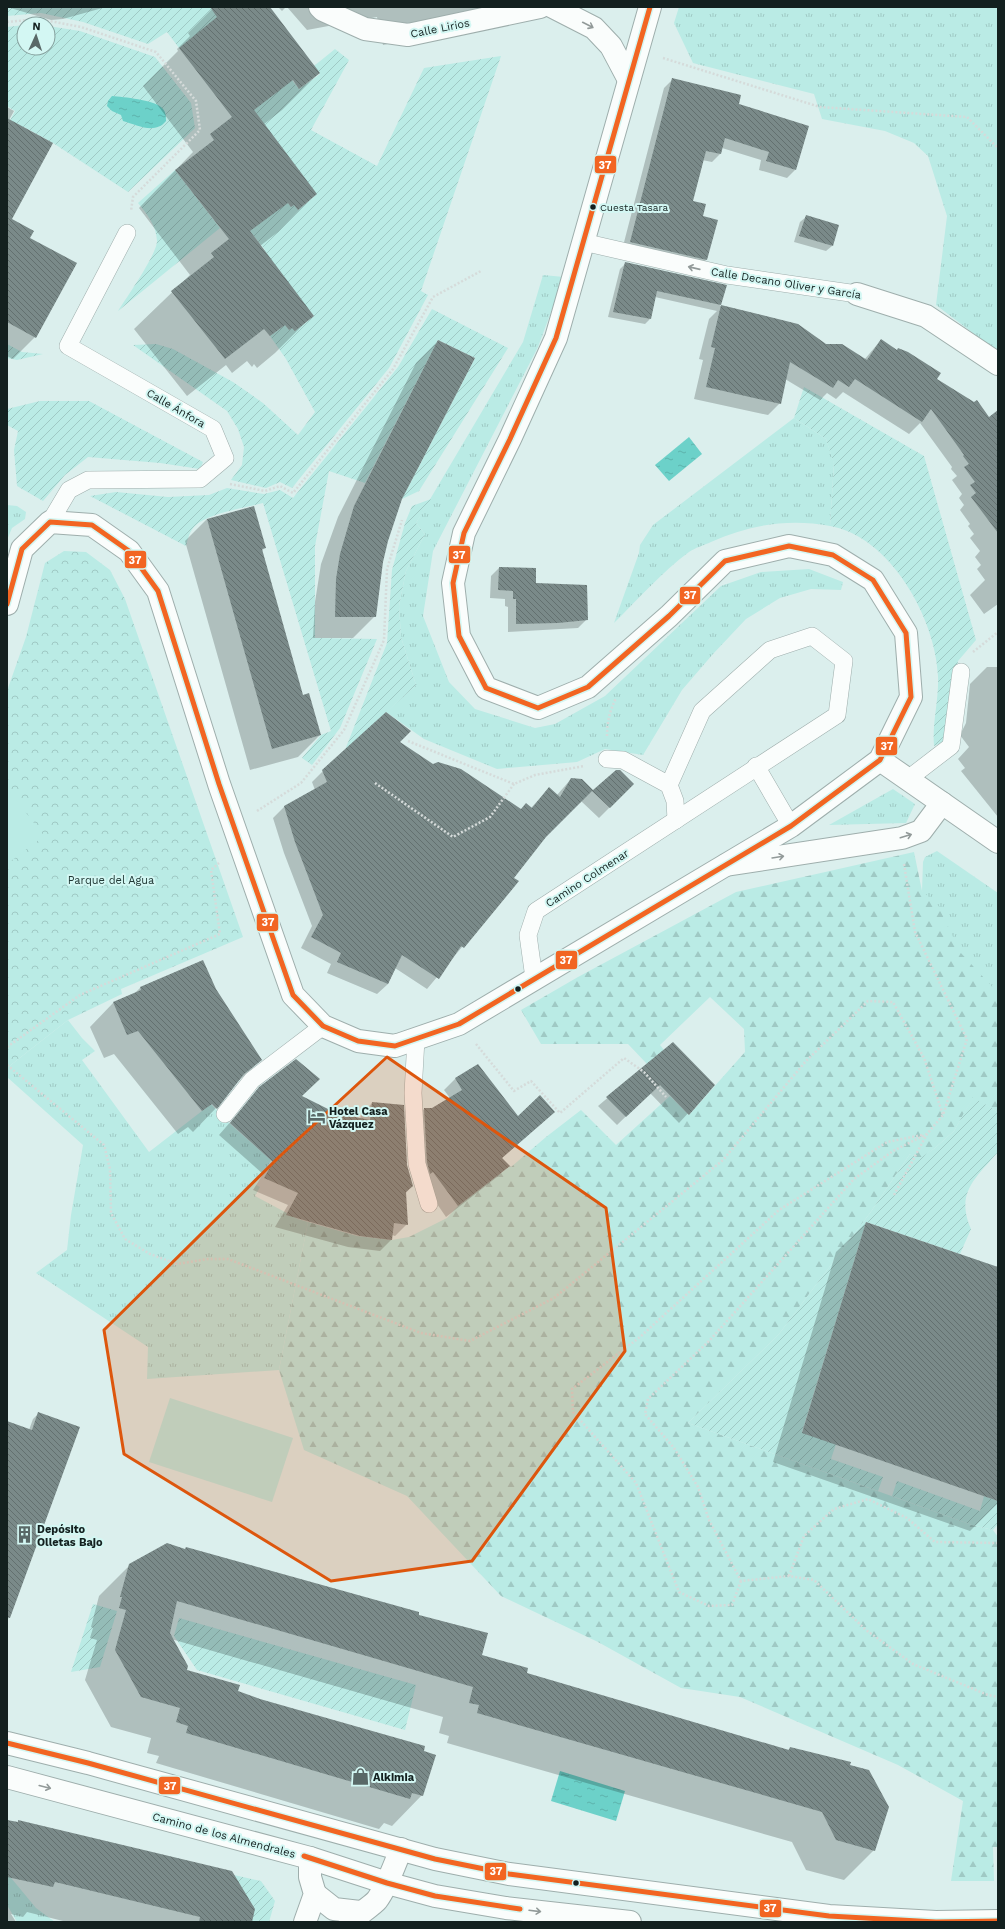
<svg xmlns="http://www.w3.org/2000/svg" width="1005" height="1929" viewBox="0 0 1005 1929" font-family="'Work Sans',sans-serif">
  <defs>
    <pattern id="grass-tufts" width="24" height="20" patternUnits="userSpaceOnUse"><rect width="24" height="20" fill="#baebe5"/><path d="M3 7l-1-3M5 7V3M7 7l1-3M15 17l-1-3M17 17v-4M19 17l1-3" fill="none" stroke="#9fc9c4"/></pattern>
    <pattern id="forest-firs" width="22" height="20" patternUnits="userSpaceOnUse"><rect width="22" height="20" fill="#baebe5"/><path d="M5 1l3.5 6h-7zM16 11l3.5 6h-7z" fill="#9fc9c4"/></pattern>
    <pattern id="park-crowns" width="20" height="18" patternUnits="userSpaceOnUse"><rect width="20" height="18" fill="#baebe5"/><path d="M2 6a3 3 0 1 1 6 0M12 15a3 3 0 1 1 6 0" fill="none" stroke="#9fc9c4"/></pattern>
    <pattern id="garden-furrows" width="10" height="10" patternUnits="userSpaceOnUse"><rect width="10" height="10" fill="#baebe5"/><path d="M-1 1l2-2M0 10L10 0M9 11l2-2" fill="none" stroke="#9fc9c4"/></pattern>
    <pattern id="water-ripples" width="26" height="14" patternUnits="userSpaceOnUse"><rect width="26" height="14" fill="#6cd1c9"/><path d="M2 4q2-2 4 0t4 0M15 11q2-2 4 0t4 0" fill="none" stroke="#5db3ac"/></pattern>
    <pattern id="building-back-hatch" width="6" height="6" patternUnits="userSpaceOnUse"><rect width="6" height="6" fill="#7a8a89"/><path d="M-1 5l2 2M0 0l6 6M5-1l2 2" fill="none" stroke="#63706f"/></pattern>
  </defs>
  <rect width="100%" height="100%" fill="#dbefed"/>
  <g fill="url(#grass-tufts)">
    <path d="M679,7H998V352L936,305L947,216L928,156L914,143L885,131L822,119L814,94L693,63L674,23Z"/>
    <path d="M543,275L564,277L538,347L433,551L423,616L449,682L475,709L535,728L555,724L605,696L721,586L761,572L809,569L843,582L841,590L811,589L780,598L746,619L713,654L682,690L643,755L605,749L577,762L497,769L424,739L386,712L416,685L401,637L399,606L406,571L425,534L416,523L523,342Z"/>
    <path d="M794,418L826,439L834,463L830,526C788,518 750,525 711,542C704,545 695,548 689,552C662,572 637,600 614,623L639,553L640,545L653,525Z"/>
    <path d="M7,505L17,506L26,512L25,519L12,528L7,540Z"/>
    <path d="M893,789L915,804L906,823L829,825Z"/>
    <path d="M937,851L998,893V1112L922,891L923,862L925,857Z"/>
    <path d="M68,1020L82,1038L95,1051L82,1060L149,1152L211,1104L228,1122L271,1160L256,1185L260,1187L255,1196L298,1219L308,1222L279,1370L147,1379L148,1347L36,1273L67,1250L71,1215L83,1145L7,1077V1068Z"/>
    <path d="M7,1873L36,1908L55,1922H17L7,1905Z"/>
  </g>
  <path fill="url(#forest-firs)" d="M914,852L922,891L938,905L960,952L998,993V1112L973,1098L954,1131L935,1148L919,1160L910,1154L870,1213L779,1334L688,1423L972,1525L993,1530L998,1537V1847H993L994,1881H951L963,1801L898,1765L740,1697L681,1688L598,1642L501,1596L407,1496L304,1450L279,1370L308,1222L357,1236L392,1240L409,1237L447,1218L458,1206L510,1166L511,1167L546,1137L581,1110L616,1145L670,1096L689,1115L745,1052L744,1029L710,997L660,1045L664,1050L647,1064L628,1044H541L521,1010L578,977L736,892Z"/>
  <path fill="url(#park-crowns)" d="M64,551L86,552L110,570L125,599L243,937L121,989L122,994L68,1020L7,1068V691L26,637L45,563Z"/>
  <g fill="url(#garden-furrows)">
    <path d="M7,7H218L228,31L179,48L167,32L148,44L83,22L41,13L7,16Z"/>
    <path d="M24,25V48H48V26L80,31L155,57L191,103L195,128L128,192L53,143L24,127L7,126L15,111L7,106V27Z"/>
    <path d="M335,49L349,60L311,130L377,166L424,68L501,56L421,291L428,295L389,368L292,488L280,482L266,488L231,480L242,465L244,447L238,429L227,411L133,345L156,344L173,349L233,382L263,403L298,435L315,412L286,359L270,336L285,325L289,330L292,328L295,331L314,316L258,256L265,250L245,225L288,203L291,207L294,205L298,210L316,195L249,104L292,80L299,89L320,74L314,66Z"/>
    <path d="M175,170L220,228L118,311C127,297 157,254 157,241C156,225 147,214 138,203Z"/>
    <path d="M432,309L508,348L419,491L402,499L475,358L438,340L365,483L329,471L315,546V638L377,639L340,728L312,765L302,758L321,735L331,731L263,503C245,508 208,513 195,526C189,532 188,539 186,546L90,496L116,492L168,497L209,495L227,488L264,494L280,490L293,498L398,367Z"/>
    <path d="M7,344L22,352L43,354L17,360L7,358Z"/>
    <path d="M804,387L924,456L976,640L958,661L945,741L934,746C932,723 939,700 938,676C936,619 890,536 830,526L834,464L826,439L794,418Z"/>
    <path d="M40,401H89L203,462L200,469L160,463L88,457L65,475L43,501L17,486L14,450L18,431L7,425V409Z"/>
    <path d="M431,499L416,523L425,534L406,571L399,606L401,637L416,685L345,750L387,643L392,570L405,523L412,506Z"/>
    <path d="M973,1097L998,1112V1152C976,1178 955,1192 971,1229L960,1254L866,1222L802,1432L836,1444L831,1459L883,1477L878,1491L688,1423L779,1334L870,1213L910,1154L919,1159L935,1148L954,1131Z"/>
    <path d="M897,1481L980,1511L984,1496L998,1501V1524L993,1530L972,1525L892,1496Z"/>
    <path d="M93,1604L117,1611L100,1667L71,1672Z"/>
    <path d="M179,1618L416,1685L405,1730L197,1670L174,1636Z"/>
    <path d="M234,1875L261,1881L275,1901L269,1922H252Z"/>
  </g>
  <g fill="#baebe5">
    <path d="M7,788L44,836L7,864Z"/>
    <path d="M170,1398L293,1438L272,1502L149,1462Z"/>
  </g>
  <g fill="url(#water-ripples)">
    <path d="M112,96C124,97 153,100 161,107C166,111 166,116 166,121C155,135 137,125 123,121L121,115L112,111L107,106L108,101Z"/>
    <path d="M689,437L702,454L669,481L655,465Z"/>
    <path d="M560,1771L625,1791L616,1821L551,1801Z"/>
  </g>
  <g fill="#0003">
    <path d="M7,7H106L63,19L51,20Z"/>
    <path d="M214,7H269L319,73L282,110L263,125L315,194L278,232L260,246L312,316L275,353L257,368L254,364L252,367L247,361L232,373L226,365L187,396L134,329L190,275L139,208L193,152L143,86L178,51L177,49L190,36L188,33Z"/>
    <path d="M278,7H286L282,11Z"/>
    <path d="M287,7H518L506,19L383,45L377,17L307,30Z"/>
    <path d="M673,79L738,105L795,170L787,178L759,170L761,160L722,148L720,154L712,162L702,160L691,202L702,217L706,260L698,268L622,250L664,88Z"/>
    <path d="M7,107L14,111L9,120L11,219L29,238L35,337L13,359L7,356Z"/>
    <path d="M806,217L832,246L826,251L794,242L800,222Z"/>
    <path d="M626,263L725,286L720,306L798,325L826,345L864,360L881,340L998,425V604L984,614L970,595L985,580L977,569L981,565L975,557L980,551L970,538L974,534L968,526L970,524L960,510L964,505L959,498L962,494L952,480L957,476L951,469L952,467L920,423L909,434L843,392L836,399L827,393L820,400L785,379L780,403L768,415L694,399L703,360L699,359L709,319L717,311L655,297L650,319L645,324L608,317L620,269Z"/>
    <path d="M438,341L401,499L387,540L382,562L375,616L353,638H313L315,602L321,564L338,517L416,363Z"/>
    <path d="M207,519L265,548L261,551L302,696L320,735L298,757L250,770L185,541Z"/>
    <path d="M499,568L535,569V584L587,619L578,628L508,632V607L505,606V599L490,598L491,576Z"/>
    <path d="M987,667H998V817L961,771L965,768L958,759L969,747L960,735L966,723L970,684Z"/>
    <path d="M398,742L433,765L520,810L531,808L549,788L557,795L571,779L593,791L633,784L599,818L581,801L545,837L512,878L517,881L427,989L395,968L388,984L377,994L327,973L331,964L301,948L312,926L284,853L273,818L284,807L315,790L312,782L323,771Z"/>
    <path d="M141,987L215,989L261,1060L233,1086L216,1108L193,1132L188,1127L178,1134L114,1054L104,1058L90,1027L113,1003L133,995Z"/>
    <path d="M673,1043L714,1085L679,1123L650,1093L617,1125L598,1106Z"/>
    <path d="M478,1065L518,1118L543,1122L502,1158L508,1166L497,1177L446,1217L422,1182L413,1120L424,1109H432L450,1098L444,1090L455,1079Z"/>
    <path d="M260,1088L300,1097L336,1114L360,1119L361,1115L372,1103L406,1165L412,1186L405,1194L407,1224L395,1236L392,1235V1239L380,1251L348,1247L275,1227L288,1205L253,1190L263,1174L219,1135Z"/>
    <path d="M866,1223L998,1268V1503L970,1531L773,1462L836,1252Z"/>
    <path d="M39,1413L78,1428L7,1622V1422L29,1430L33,1419Z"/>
    <path d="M130,1565L418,1615L481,1656L526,1674L787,1751L790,1748L849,1766L874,1850L844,1880L806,1870L792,1842L447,1743L449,1736L439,1733L443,1717L171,1639L185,1671L236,1692L422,1795L392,1826L384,1823L379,1829L156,1763L159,1756L147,1753L151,1738L111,1727L85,1680L97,1640L90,1638L93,1628L91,1627L99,1596Z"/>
    <path d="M19,1821L251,1922H67L27,1912L23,1917L11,1914L16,1922H7V1822L16,1823Z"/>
  </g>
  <g fill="url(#building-back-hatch)">
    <path d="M210,7H270L320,73L299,89L293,80L254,110L317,194L298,210L294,205L291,207L288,203L250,231L314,316L295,331L292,328L289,330L285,325L270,336L264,329L225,359L171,291L214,257L211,253L229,239L175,170L214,140L210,134L232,117L179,48L217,17Z"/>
    <path d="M672,78L741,95L739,104L809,126L796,170L766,161L769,152L725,138L721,154L706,151L693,201L706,204L703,216L718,220L707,260L630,242Z"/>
    <path d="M7,118L53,143L12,219L34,231L30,238L77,263L36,338L7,322Z"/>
    <path d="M806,215L839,225L833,246L799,236Z"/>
    <path d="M625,262L727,285L721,305L657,291L651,319L613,312Z"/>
    <path d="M721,305L798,324L826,344H842L867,360L881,339L897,350L898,348L908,352L941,373L937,379L974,402L977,400L989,417L998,410V533L971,497L976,493L970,485L975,482L964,467L969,464L963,456L964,455L931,409L922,422L855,379L849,387L838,380L833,388L790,362L781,404L706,387L715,348L711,347Z"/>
    <path d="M438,340L475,358L402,499L388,541L383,562L376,617H335L336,579L340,554L354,506Z"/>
    <path d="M254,506L266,548L262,549L303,695L309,693L321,735L272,749L207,519Z"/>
    <path d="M499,567L536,568V583L587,585L588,620L558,623L516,624V599H513V591L498,590Z"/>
    <path d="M386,712L411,731L400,742L433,764L438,762L461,769L521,809L526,803L532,808L549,787L560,797L571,778L582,779L593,790L616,770H620L634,784L610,808L592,791L546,837L514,878L519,881L464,948L461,946L439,979L402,955L388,984L337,962L341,953L311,937L323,915L295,842L284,806L327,782L322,770Z"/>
    <path d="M203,960L216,989L262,1060L244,1074L217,1109L212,1104L202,1111L138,1031L127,1035L113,1002L141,990L140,987Z"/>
    <path d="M673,1042L715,1085L689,1115L660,1085L626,1117L606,1097Z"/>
    <path d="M296,1059L320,1079L302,1096L336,1113L370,1120L372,1102L404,1105L407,1165L413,1186L406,1192L408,1225L394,1223L392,1240L360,1236L286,1215L298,1193L264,1178L273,1162L230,1123L259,1087Z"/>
    <path d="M478,1064L518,1116L540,1095L555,1112L502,1158L510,1166L458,1206L433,1172L430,1174L427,1162L424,1108H432L462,1090L455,1078Z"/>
    <path d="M866,1222L998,1267V1501L802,1433Z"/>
    <path d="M38,1412L80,1427L10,1618L7,1617V1421L32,1430Z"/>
    <path d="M167,1543L185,1549L186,1547L419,1612V1615L488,1633L482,1655L528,1668L527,1673L789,1750L790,1747L851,1762L850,1765L869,1770L889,1807L875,1851L836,1840L822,1812L477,1713L479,1705L469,1703L473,1687L177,1601L170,1633L188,1666L187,1670L240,1685L238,1691L260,1699L425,1746L424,1751L436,1755L423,1796L412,1793L410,1799L186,1733L188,1726L176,1722L180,1708L141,1697L115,1650L126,1610L119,1608L122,1597H120L129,1564Z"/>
    <path d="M7,1820L18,1822V1820L232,1871L255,1909L252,1922H199L200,1917L55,1882L53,1887L7,1877Z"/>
  </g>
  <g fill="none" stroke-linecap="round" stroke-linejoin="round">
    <defs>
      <g id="lane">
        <path d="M583,242L727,275L857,294"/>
        <path d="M50,522L69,490L88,480L200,479L225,458L213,429L68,346L127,233"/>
        <path d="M607,759L623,760L669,785L675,801L676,820"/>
        <path d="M756,766L791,826"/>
        <path d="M908,779L951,746L961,672"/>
        <path d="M534,978L528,935L536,911L837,715L844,661L812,636L770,650L702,711L669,785"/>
        <path d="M416,1039L413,1093L417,1164L429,1204"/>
        <path d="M225,1114L252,1080L323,1026"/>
      </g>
      <g id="street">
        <path d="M320,7L323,10L365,29L408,35L540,7"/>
        <path d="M553,7L594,28L611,46L629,80"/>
        <path d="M857,294L926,316L998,364"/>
        <path d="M726,865L902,838L921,831L942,803"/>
        <path d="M315,1894L334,1909L360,1912"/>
        <path d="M305,1922L315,1894L310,1877V1858"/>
        <path d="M350,1922C357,1915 372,1906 377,1900C388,1885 394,1866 401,1849"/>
      </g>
      <g id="secondary">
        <path d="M7,604L22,549L50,522L92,525L129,551L158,591L219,784L293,995L323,1026L358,1041L395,1046L459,1024L791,826L880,760L911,697L906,633L873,580L833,555L789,546L725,561L669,616L588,687L538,708L486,688L459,636L453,583L464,533L510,439L556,338L650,7"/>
        <path d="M880,760L998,842"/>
      </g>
      <g id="primary">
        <path d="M7,1743L88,1763L435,1859L509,1874L829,1916L936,1922L998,1921"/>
        <path d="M7,1777L310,1858L387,1883L435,1896L506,1908L630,1922"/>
      </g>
    </defs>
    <use href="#lane" stroke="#9eaeac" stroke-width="18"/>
    <use href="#street" stroke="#9eaeac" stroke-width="24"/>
    <use href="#secondary" stroke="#9eaeac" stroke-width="24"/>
    <use href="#primary" stroke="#9eaeac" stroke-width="24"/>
    <g stroke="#d5dbda" stroke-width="2.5" stroke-dasharray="2 2" stroke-linecap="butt">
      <path d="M7,22L39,19L81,27L156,52L196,101L200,130L133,197L131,211"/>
      <path d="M663,58L820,107L967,117L998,148"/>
      <path d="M230,484L265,491L280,486L293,493L393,369L433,297L481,271"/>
      <path d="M973,652L998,632"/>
      <path d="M607,736C607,722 610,710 616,698"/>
      <path d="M408,741L514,784L535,775L584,766"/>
      <path d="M375,783L453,837L490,817L514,784"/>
      <path d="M257,811L301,783L344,730L384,640L387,569L402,520"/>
      <path d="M904,864L915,932L967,1039L943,1115L927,1134L893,1151L854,1179L709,1341L648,1399L645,1414L674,1448L698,1487L709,1520L741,1581L789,1576L814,1580L866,1630L913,1664L988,1695L998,1697"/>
      <path d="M476,1044L514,1091L531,1081L560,1113L624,1058L644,1072L666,1097"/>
      <path d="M7,1047L80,995L220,934L211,870L219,863"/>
      <path d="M7,1065L104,1145L110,1169L111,1213L125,1239L150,1254L177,1264L208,1259H228L421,1333L470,1341L554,1298L723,1160L806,1061L868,1001L893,1002L924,1058L943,1115"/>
      <path d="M894,1195L927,1134"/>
      <path d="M789,1576L804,1536L834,1509L868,1499L907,1518L935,1542L998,1543"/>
      <path d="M741,1581L732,1605L709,1606L679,1592L636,1483L573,1412L572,1389L640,1337L779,1210L887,1142L922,1135"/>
    </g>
    <use href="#lane" stroke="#fafdfc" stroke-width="17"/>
    <use href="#street" stroke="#fafdfc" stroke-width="22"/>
    <use href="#secondary" stroke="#fafdfc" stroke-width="22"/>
    <use href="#primary" stroke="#fafdfc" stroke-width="22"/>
    <defs>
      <g id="bus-1">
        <path d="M7,604L22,549L50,522L92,525L129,551L158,591L219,784L293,995L323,1026L358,1041L395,1046L459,1024L791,826L880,760L911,697L906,633L873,580L833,555L789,546L725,561L669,616L588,687L538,708L486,688L459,636L453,583L464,533L510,439L556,338L650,7"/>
        <path d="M7,1743L88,1763L435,1859L509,1874L829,1916L936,1922L998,1921"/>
        <path d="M304,1856L387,1883L435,1896L520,1909"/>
      </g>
    </defs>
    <use href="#bus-1" stroke="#d3f7f3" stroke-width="8"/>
    <use href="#bus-1" stroke="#f26522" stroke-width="5"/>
  </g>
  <defs><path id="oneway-shaft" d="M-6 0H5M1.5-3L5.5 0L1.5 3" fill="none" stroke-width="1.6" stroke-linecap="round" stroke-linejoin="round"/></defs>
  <g stroke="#929a99">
    <use href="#oneway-shaft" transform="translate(588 25) rotate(27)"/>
    <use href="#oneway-shaft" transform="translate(694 268) rotate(-167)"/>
    <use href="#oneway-shaft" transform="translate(906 836) rotate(-17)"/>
    <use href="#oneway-shaft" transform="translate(778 857) rotate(-9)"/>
    <use href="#oneway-shaft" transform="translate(45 1787) rotate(14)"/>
    <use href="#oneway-shaft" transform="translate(535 1911) rotate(7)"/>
  </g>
  <path fill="#dd560d" fill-opacity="0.2" stroke="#dd560d" stroke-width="3" stroke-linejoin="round" d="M387,1057L606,1208L625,1351L472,1561L331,1581L124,1454L104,1330L280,1156Z"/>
  <defs>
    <symbol id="hotel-bare" viewBox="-9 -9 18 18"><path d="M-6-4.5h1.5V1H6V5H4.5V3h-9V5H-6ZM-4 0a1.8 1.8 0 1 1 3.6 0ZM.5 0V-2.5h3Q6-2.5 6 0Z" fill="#596867" stroke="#d3f7f3" stroke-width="2.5" paint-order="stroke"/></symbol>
    <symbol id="building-bare" viewBox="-9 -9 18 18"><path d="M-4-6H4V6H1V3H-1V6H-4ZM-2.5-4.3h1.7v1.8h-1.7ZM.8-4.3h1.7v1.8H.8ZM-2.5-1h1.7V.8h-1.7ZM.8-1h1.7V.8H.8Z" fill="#596867" stroke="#d3f7f3" stroke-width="2.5" paint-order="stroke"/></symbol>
    <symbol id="shop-bare" viewBox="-9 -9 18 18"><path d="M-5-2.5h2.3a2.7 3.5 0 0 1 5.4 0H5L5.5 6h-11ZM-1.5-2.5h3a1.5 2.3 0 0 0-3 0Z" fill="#596867" stroke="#d3f7f3" stroke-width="2.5" paint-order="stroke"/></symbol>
  </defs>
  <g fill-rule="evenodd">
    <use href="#hotel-bare" x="304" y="1104" width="25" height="25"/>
    <use href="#building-bare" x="12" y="1522" width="25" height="25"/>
    <use href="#shop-bare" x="348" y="1764" width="25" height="25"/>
  </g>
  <g fill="#13201f" stroke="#d3f7f3" stroke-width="1.5">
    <circle cx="593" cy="207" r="3.5"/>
    <circle cx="518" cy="989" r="3.5"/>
    <circle cx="576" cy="1883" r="3.5"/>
  </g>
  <g text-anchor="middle" stroke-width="4" stroke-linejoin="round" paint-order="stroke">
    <g font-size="10" fill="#13201f" stroke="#d3f7f3" text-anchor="start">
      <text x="600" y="211">Cuesta Tasara</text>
    </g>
    <g font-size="11" fill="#13201f" stroke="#d3f7f3">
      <text transform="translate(440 28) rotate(-11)" y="4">Calle Lirios</text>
      <text transform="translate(786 283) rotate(9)" y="4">Calle Decano Oliver y García</text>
      <text transform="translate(176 408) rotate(30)" y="4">Calle Ánfora</text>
      <text transform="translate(587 878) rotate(-33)" y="4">Camino Colmenar</text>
      <text transform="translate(224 1835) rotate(15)" y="4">Camino de los Almendrales</text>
    </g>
    <g font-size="11" fill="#213835" stroke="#d3f7f3">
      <text x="111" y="884">Parque del Agua</text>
    </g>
    <g font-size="11" font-weight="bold" fill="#13201f" stroke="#d3f7f3" text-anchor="start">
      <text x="329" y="1115">Hotel Casa<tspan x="329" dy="13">Vázquez</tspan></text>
      <text x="37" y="1533">Depósito<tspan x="37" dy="13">Olletas Bajo</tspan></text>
      <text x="373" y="1781">Alkimia</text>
    </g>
  </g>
  <g stroke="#d3f7f3" stroke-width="1.5">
    <rect x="594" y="155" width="23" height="19" rx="4" fill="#f26522"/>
    <rect x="448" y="545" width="23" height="19" rx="4" fill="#f26522"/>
    <rect x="124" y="550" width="23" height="19" rx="4" fill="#f26522"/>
    <rect x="679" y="586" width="22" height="19" rx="4" fill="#f26522"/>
    <rect x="875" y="736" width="23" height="20" rx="4" fill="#f26522"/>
    <rect x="256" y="913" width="23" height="19" rx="4" fill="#f26522"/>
    <rect x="555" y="950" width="23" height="20" rx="4" fill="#f26522"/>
    <rect x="158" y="1776" width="23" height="19" rx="4" fill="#f26522"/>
    <rect x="484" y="1862" width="23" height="19" rx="4" fill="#f26522"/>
    <rect x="759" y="1899" width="23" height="19" rx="4" fill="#f26522"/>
  </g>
  <g font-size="11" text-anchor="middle" font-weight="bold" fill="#fff">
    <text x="605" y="169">37</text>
    <text x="459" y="559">37</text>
    <text x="135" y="564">37</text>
    <text x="690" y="599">37</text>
    <text x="887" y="750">37</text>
    <text x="268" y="926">37</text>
    <text x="566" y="964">37</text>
    <text x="170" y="1790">37</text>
    <text x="496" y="1875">37</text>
    <text x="770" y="1912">37</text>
  </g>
  <rect width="1005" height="1929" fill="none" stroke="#13201f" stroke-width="16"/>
  <g transform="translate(36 36) rotate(3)"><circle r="19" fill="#d3f7f3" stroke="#86a19e"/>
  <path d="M0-3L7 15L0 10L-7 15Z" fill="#596867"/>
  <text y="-6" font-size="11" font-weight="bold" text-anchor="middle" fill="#13201f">N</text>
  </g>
</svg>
